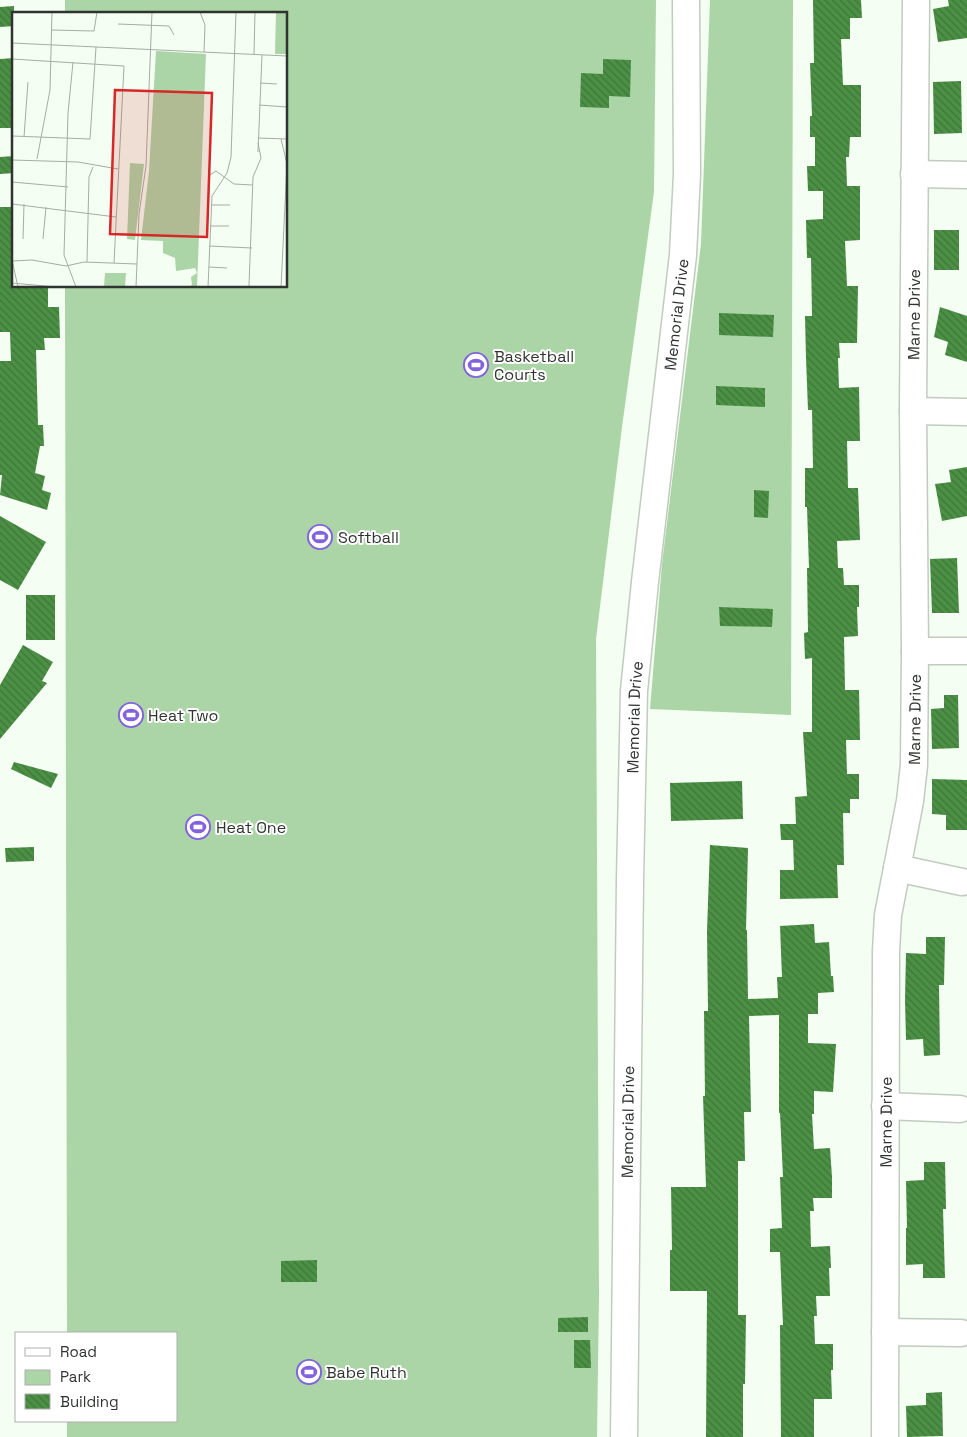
<svg xmlns="http://www.w3.org/2000/svg" width="967" height="1437" viewBox="0 0 967 1437" font-family="'Space Grotesk',sans-serif">
  <defs>
    <pattern id="building-back-hatch" width="6" height="6" patternUnits="userSpaceOnUse" patternTransform="scale(1.25)"><rect width="6" height="6" fill="#4b9045"/><path d="M-1 5l2 2M0 0l6 6M5-1l2 2" fill="none" stroke="#3f763a"/></pattern>
  </defs>
  <rect width="100%" height="100%" fill="#f4fef2"/>
  <g fill="#abd5a6">
    <path d="M65,0H656L654,192L622,427L596,639L599,1295L597,1437H67V1421H176V1333H67L65,286H286V14H65Z"/>
    <path d="M710,0H793L791,715L650,709L662,564L701,244Z"/>
  </g>
  <g fill="url(#building-back-hatch)">
    <path d="M813,0H861L862,18H850V39H841L843,85H861V137H850L849,157H846L847,186H860V240L845,241L847,286H858L857,343H839L840,358H838L839,388L859,387L860,441H847L848,488H858L860,540L837,541L838,568H843L844,585H859V607H857L858,636L844,637L845,690H859L860,740H846L847,774H859V799H850V813H843L844,865H837L838,898L780,899V870H794L793,840H781L780,824H796L795,797L807,796L803,732H812V658L805,659L804,633L808,632L807,568H809L807,507H805V468H813L812,410H808L806,358L805,316H812L811,258H807L806,220L823,219V191H808L807,166H815V137H810V116H812L810,63H814Z"/>
    <path d="M948,0H967V38L938,42L933,9L949,6Z"/>
    <path d="M14,6V26L0,27V7Z"/>
    <path d="M14,58V128H0V59Z"/>
    <path d="M603,59L631,60L630,97L609,96V108L580,107L581,73L603,74Z"/>
    <path d="M961,81L962,133L934,134L933,82Z"/>
    <path d="M14,156V173L0,174V157Z"/>
    <path d="M0,207H14V286H48V307H59L60,338H44L45,350H36L38,425H43L44,446H40L35,473L45,476L42,490L51,493L47,510L0,495L2,475H0V361H11L10,332H0Z"/>
    <rect x="934" y="230" width="25" height="40"/>
    <path d="M940,307L967,316V362L945,355L948,342L934,337Z"/>
    <path d="M719,313L774,315L773,337L719,335Z"/>
    <path d="M716,386L765,388V407L716,405Z"/>
    <path d="M967,467V516L942,521L935,484L951,482L949,470Z"/>
    <path d="M754,490L769,491L768,518L754,517Z"/>
    <path d="M0,516L46,542L18,590L0,580Z"/>
    <path d="M957,558L959,613H932L930,559Z"/>
    <rect x="26" y="595" width="29" height="45"/>
    <path d="M719,607L773,609L772,627L720,626Z"/>
    <path d="M23,645L53,662L42,681L47,683L0,739V685Z"/>
    <path d="M944,695H958L959,748L932,749L931,709L944,708Z"/>
    <path d="M14,762L58,774L51,788L11,769Z"/>
    <path d="M932,779L967,780V830H946V815L932,814Z"/>
    <path d="M742,781L743,819L671,821L670,783Z"/>
    <path d="M710,845L748,848L746,930H747L748,999L778,998L777,977H782L780,926L814,924L815,943L829,942L831,976H833L834,992L818,993V1014H808V1043L836,1044L833,1092L814,1091V1114H812L814,1149L830,1148L832,1177V1198H813L814,1211H810L811,1247L830,1246L831,1268H829L830,1296H816L817,1316H814L815,1344H833V1370H831L832,1399H814V1437H781L780,1325H783L780,1252H770V1229L782,1228L780,1177H783L780,1113H779V1015L749,1016L751,1112H744L745,1161H738V1315H746L745,1384H743V1437H706L707,1291H670V1250H672L671,1187H706L703,1096H705L704,1011H708L707,931Z"/>
    <path d="M34,847V861L6,862L5,848Z"/>
    <path d="M926,937H945L944,985H939L940,1055L924,1056L923,1039L906,1040L905,1000L906,953L926,954Z"/>
    <path d="M924,1162H945L946,1209H943L945,1278H923V1264L906,1265V1228H907L906,1181L924,1180Z"/>
    <path d="M317,1260V1282H281V1261Z"/>
    <path d="M588,1317V1332H558V1318Z"/>
    <path d="M574,1340H590L591,1368H574Z"/>
    <path d="M942,1392L943,1436L907,1437L906,1406L926,1405V1393Z"/>
  </g>
  <g fill="none" stroke-linecap="round" stroke-linejoin="round">
    <defs>
      <g id="minor">
        <path d="M914,174L967,175"/>
        <path d="M913,411L966,412"/>
        <path d="M915,651H967"/>
        <path d="M897,868L962,882"/>
        <path d="M885,1106L960,1109"/>
        <path d="M885,1332L961,1333"/>
        <path id="s1" d="M624,1437L630,880L634,691L645,582L683,255L687,174L686,0"/>
        <path id="s2" d="M885,1437L886,951L888,915L910,801L914,765L915,651L913,411L916,0"/>
      </g>
    </defs>
    <use href="#minor" stroke="#c1cbc0" stroke-width="29"/>
    <use href="#minor" stroke="#fff" stroke-width="26"/>
  </g>
  <defs>
    <symbol id="stadium-ring" viewBox="-11 -11 22 22"><circle r="9.5" fill="#fff" stroke="#8362dd" stroke-width="1.5"/><path d="M0-5a6.5 5 0 1 0 0 10a6.5 5 0 1 0 0-10ZM-3.5-1.8h7v3.6h-7Z" fill="#8362dd"/></symbol>
  </defs>
  <g fill-rule="evenodd">
    <use href="#stadium-ring" x="462" y="351" width="28" height="28"/>
    <use href="#stadium-ring" x="306" y="523" width="28" height="28"/>
    <use href="#stadium-ring" x="117" y="701" width="28" height="28"/>
    <use href="#stadium-ring" x="184" y="813" width="28" height="28"/>
    <use href="#stadium-ring" x="295" y="1358" width="28" height="28"/>
  </g>
  <g text-anchor="middle" stroke-width="4" stroke-linejoin="round" paint-order="stroke">
    <g font-size="16" fill="#303430" stroke="#fff">
      <text dy="6" stroke="none"><textPath href="#s1" startOffset="1125">Memorial Drive</textPath></text>
      <text dy="6" stroke="none"><textPath href="#s2" startOffset="1125">Marne Drive</textPath></text>
      <text dy="6" stroke="none"><textPath href="#s1" startOffset="720">Memorial Drive</textPath></text>
      <text dy="6" stroke="none"><textPath href="#s2" startOffset="720">Marne Drive</textPath></text>
      <text dy="6" stroke="none"><textPath href="#s1" startOffset="315">Memorial Drive</textPath></text>
      <text dy="6" stroke="none"><textPath href="#s2" startOffset="315">Marne Drive</textPath></text>
    </g>
    <g font-size="16" fill="#303430" stroke="#fff" text-anchor="start">
      <text x="494" y="362">Basketball<tspan x="494" dy="18">Courts</tspan></text>
      <text x="338" y="543">Softball</text>
      <text x="148" y="721">Heat Two</text>
      <text x="216" y="833">Heat One</text>
      <text x="326" y="1378">Babe Ruth</text>
    </g>
  </g>
  <g transform="translate(12 12)">
    <rect width="275" height="275" fill="#f4fef2"/>
    <path d="M144,39L194,42L185,275H176L180,273L179,265L185,261L183,256L164,259L163,246L151,241V229L129,228L137,159ZM118,151L132,152L123,228L115,227ZM93,261H114L113,275H92Z" fill="#abd5a6"/>
    <path d="M264,0H275V42H263Z" fill="#abd5a6"/>
    <path fill="none" stroke="#a6ada4" stroke-width="1" d="M188,0L193,13L192,40M106,12L157,14L162,23M39,18L82,19L85,0M0,31L275,44M242,42L243,0M0,47L112,54L102,251M61,50L56,101L52,243L64,275M248,71L265,72M247,93L275,95M0,124L78,127L84,35M12,125L16,70M246,126L275,127M246,140L250,43M25,147L38,78L40,0M0,148L66,150L106,157M198,163L204,159L222,172L240,173M0,170L56,175M0,192L104,205M199,193H218M198,214H217M11,227L12,192M31,227L34,195M197,234L240,236M0,248L6,275M0,249L20,248L54,254L72,250L125,252M75,250L77,165L81,155M197,255L215,256M0,271L44,275M237,274L241,165L249,146L246,131M124,275L127,202L134,154L140,0M196,275L200,184L215,161L219,145L224,0M269,275L275,152L269,127"/>
    <path fill="#d62828" fill-opacity="0.15" stroke="#d62828" stroke-width="2.5" d="M103,78L200,81L195,225L98,222Z"/>
    <rect width="275" height="275" fill="none" stroke="#303430" stroke-width="2.5"/>
  </g>
  <rect x="15" y="1332" width="162" height="90" fill="#ffffff" stroke="#acaeac"/>
  <rect x="25" y="1348" width="25" height="8" fill="#ffffff" stroke="#acaeac"/>
  <text x="60" y="1357" font-size="15" fill="#303430">Road</text>
  <rect x="25" y="1370" width="25" height="15" fill="#abd5a6" stroke="#acaeac"/>
  <text x="60" y="1382" font-size="15" fill="#303430">Park</text>
  <rect x="25" y="1394" width="25" height="15" fill="url(#building-back-hatch)" stroke="#acaeac"/>
  <text x="60" y="1407" font-size="15" fill="#303430">Building</text>
</svg>
